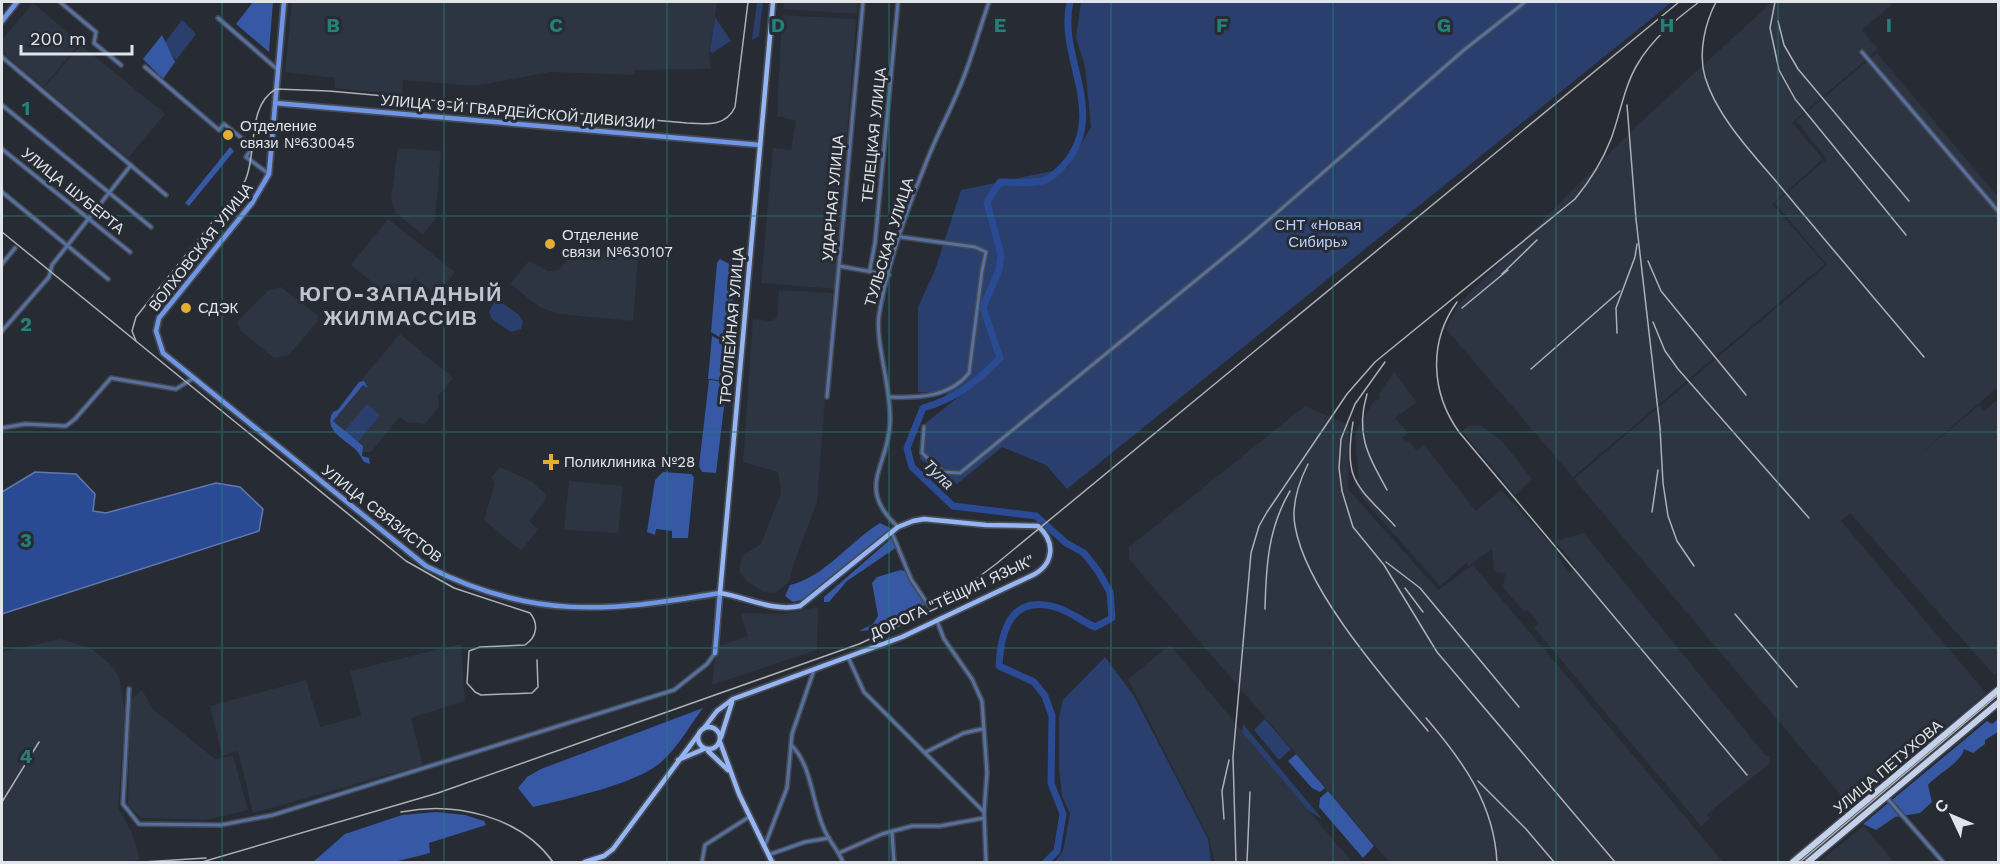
<svg xmlns="http://www.w3.org/2000/svg" width="2000" height="864" viewBox="0 0 2000 864" font-family="'Work Sans',sans-serif">
  <rect width="100%" height="100%" fill="#272b34"/>
  <g fill="#2d3442">
    <path d="M292,2H717L709,55L711,69L635,70L634,75L550,72L475,86L403,80L402,95L335,88V78L285,72Z"/>
    <path d="M784,2H858L857,14L783,9Z"/>
    <path d="M1772,2H1895L1862,30L1878,49L1792,123L1823,159L1772,204L1825,264L1573,477L1446,329L1457,306L1642,121Z"/>
    <path d="M33,3L80,43L43,87L2,52V40Z"/>
    <path d="M782,15L856,19L835,289L761,283L773,148L791,150L796,121L777,116Z"/>
    <path d="M81,45L165,114L128,158L44,88Z"/>
    <path d="M1877,53L1998,197V387L1907,465L1979,405L1984,411L1998,399V672L1994,675L1850,513L1841,521L1986,693L1851,807L1574,479L1827,265L1775,203L1827,159L1796,121Z"/>
    <path d="M398,148L441,151L435,219L423,235L395,212L391,197Z"/>
    <path d="M388,219L455,272L436,295L415,278L396,301L351,265Z"/>
    <path d="M576,249L638,258L633,321L559,314L541,308L510,284L529,261L548,271L559,270Z"/>
    <path d="M281,287L317,315L318,321L289,355L274,358L240,330L237,322L269,290Z"/>
    <path d="M779,290L833,293L817,502L794,563L789,582L775,593L764,592L746,581L739,571L742,556L761,544L781,493L778,472L743,462L753,319L771,321L777,318Z"/>
    <path d="M400,334L453,378L438,396L439,407L425,424L406,422L399,417L371,452H359L334,432L331,416Z"/>
    <path d="M1394,372L1417,402L1395,418L1408,433L1402,438L1406,443L1409,441L1417,451L1424,445L1476,511L1501,490L1551,544L1569,573L1576,567L1556,543L1558,540L1584,533L1766,756H1770V763L1707,814L1710,818L1701,826L1534,628L1539,623L1527,610L1524,612L1503,587L1505,574L1494,571L1492,549L1469,566L1466,563L1440,586L1364,500L1353,481L1359,479L1355,438L1359,425L1374,401L1380,399L1378,395Z"/>
    <path d="M1305,406L1349,425L1348,489L1438,590L1473,565L1723,862H1389L1129,559V547Z"/>
    <path d="M1480,425L1502,441L1532,479L1515,495L1462,431L1468,426Z"/>
    <path d="M500,467L531,481L546,494L545,501L529,521L538,529L521,551L484,520L495,482L491,478Z"/>
    <path d="M569,481L623,486L618,533L564,530Z"/>
    <path d="M818,607L817,650L712,685L716,647L748,636L740,613L783,614Z"/>
    <path d="M61,639L92,649L112,666L119,677L125,711L118,808L132,833L140,860L129,862H2V652Z"/>
    <path d="M461,644L465,701L411,718L423,765L253,813L238,751L222,756L210,706L306,680L320,727L361,716L350,671Z"/>
    <path d="M1170,645L1308,810L1352,862H1215L1209,839L1128,679Z"/>
    <path d="M142,690L153,709L215,759L233,756L248,810L205,820L141,818L128,805L130,700Z"/>
    <path d="M1863,826L1894,862H1819L1845,841Z"/>
  </g>
  <g fill="#2a3f6d">
    <path d="M757,2H763L759,36L752,40Z"/>
    <path d="M1081,2H1672L1067,489L1046,465L1002,447L957,484L920,459L922,426L961,395L918,392V307L935,270L961,190L1067,168L1091,127L1085,66L1076,38Z"/>
    <path d="M715,17L731,41L712,53L710,51Z"/>
    <path d="M182,20L196,34L176,60L163,45Z"/>
    <path d="M494,302H501L519,315L523,322L521,329L511,332L492,319L489,312Z"/>
    <path d="M367,404L380,415L358,442L344,431Z"/>
    <path d="M1105,657L1134,696L1208,839L1211,862H1055L1063,851L1070,814L1062,796L1059,768V717L1063,700Z"/>
    <path d="M1265,719L1291,749L1279,760L1254,730Z"/>
    <path d="M1243,724L1323,820L1308,810L1242,732Z"/>
  </g>
  <g fill="#3758a4">
    <path d="M253,2H273L269,52L236,24Z"/>
    <path d="M162,35L175,62L163,79L143,59Z"/>
    <path d="M230,147L234,151L189,206L185,203Z"/>
    <path d="M720,259L735,267L729,343L711,332L717,263Z"/>
    <path d="M712,336L729,345L727,381L708,379Z"/>
    <path d="M709,380L727,382L716,473L702,472L699,466Z"/>
    <path d="M364,381L368,388L363,385L333,421L363,446L362,456L369,458L370,464L364,462C361,458 360,454 356,450C346,440 322,430 333,412L338,410L359,382Z"/>
    <path d="M663,472L691,474L694,477L688,538H672V531L656,529L655,535L647,532L655,480Z"/>
    <path d="M880,523L892,529L809,598L793,602L785,596L790,585C825,577 850,541 880,523Z"/>
    <path d="M893,537L897,547L847,581L829,602H824V597Z"/>
    <path d="M901,570L907,572L925,605L885,629L859,631L873,624L878,616L872,583L877,577Z"/>
    <path d="M703,708C690,725 677,749 660,763C636,784 566,799 533,807L518,788L527,777L541,769Z"/>
    <path d="M1998,719V732L1985,740V744L1973,753L1964,749C1961,763 1937,774 1928,785L1932,802L1920,813L1895,817L1876,830L1863,824L1987,721L1992,724Z"/>
    <path d="M1296,754L1325,788L1320,792L1312,788L1288,761Z"/>
    <path d="M1328,791L1374,846L1363,858L1319,807L1320,798Z"/>
    <path d="M436,812L465,815L484,821L486,825L429,843L430,853L394,862H313L345,834L402,815Z"/>
  </g>
  <path fill="#2a4a94" stroke="#6178ae" stroke-width="1.5" d="M35,472L76,474L95,494L93,511L106,513L216,483L240,487L263,509L259,531L2,614V492Z"/>
  <g fill="none" stroke-linecap="round" stroke-linejoin="round">
    <path stroke="#2a4a94" stroke-width="7" d="M1046,862L1057,851L1063,814L1051,783L1052,716L1045,696L1034,682L999,666C1001,629 1012,593 1058,608C1071,612 1083,622 1095,627L1112,618L1110,592L1098,571L1084,553L1066,543L1036,516L953,506L912,467L907,448L923,408C955,399 977,382 1000,358L983,307L999,270L1001,255L987,202L1000,182C1014,182 1029,184 1042,181C1050,180 1058,171 1064,165C1109,113 1057,57 1070,2"/>
    <defs>
      <g id="street">
        <path d="M60,2L96,32L94,43L121,65"/>
        <path d="M218,18L277,69"/>
        <path d="M1862,52L1998,211"/>
        <path d="M2,57L166,195"/>
        <path d="M145,67L219,130L224,124L249,144L251,149L246,157L269,174"/>
        <path d="M2,105L151,227"/>
        <path d="M2,149L130,252"/>
        <path d="M2,192L108,279"/>
        <path d="M2,264L15,248"/>
        <path d="M839,266L889,275"/>
        <path d="M870,269L875,243L898,2"/>
        <path d="M2,331L49,277L52,265L131,165"/>
        <path d="M827,397L863,2"/>
        <path d="M890,397C919,398 950,397 969,373L982,271L986,252L975,247L901,237"/>
        <path d="M924,427L922,453L943,472L960,473L1250,236L1464,50L1525,2"/>
        <path d="M2,428L25,424L66,426L75,419L111,378L176,389L192,379"/>
        <path d="M898,527C855,487 888,468 890,423C892,389 875,344 879,315C887,266 907,209 926,163C937,134 952,108 963,79C973,54 980,27 989,2"/>
        <path d="M892,533L911,579L929,606"/>
        <path d="M937,621L944,639L972,679L982,701L987,773L984,812L986,862"/>
        <path d="M848,657L864,692L984,812"/>
        <path d="M129,689L123,804L139,824L221,825L273,815L674,690L707,664L715,653"/>
        <path d="M791,745C812,765 812,803 824,829C829,841 838,850 843,862"/>
        <path d="M926,752L964,733L982,729"/>
        <path d="M1886,797L1943,862"/>
        <path d="M892,832L894,862"/>
        <path d="M765,845L787,788L792,734L814,670"/>
        <path d="M839,853L882,834L912,826H940L984,818"/>
        <path d="M768,855L805,842L829,838"/>
        <path d="M702,862L705,845L749,817"/>
      </g>
      <g id="secondary">
        <path d="M284,2L269,174L252,203L159,318L156,331L163,353L426,566C532,620 607,612 720,593L715,653"/>
        <path d="M2,21L17,2"/>
        <path d="M275,103L760,145"/>
      </g>
      <g id="primary">
        <circle cx="709" cy="738" r="11"/>
        <path d="M704,728L717,711L733,699L902,637L1033,575C1054,564 1056,542 1038,526L986,525L924,519L913,521L898,527L800,606C772,612 747,597 720,593L773,2"/>
        <path d="M721,737L732,702"/>
        <path d="M720,742L739,794L772,862"/>
        <path d="M708,751L728,770"/>
        <path d="M678,760L704,749"/>
        <path d="M585,862L604,856L613,849L698,735"/>
      </g>
      <g id="highway">
        <path d="M1793,862L1998,690"/>
        <path d="M1808,862L1998,703"/>
      </g>
    </defs>
    <use href="#street" stroke="#454951" stroke-width="6"/>
    <use href="#secondary" stroke="#454951" stroke-width="8"/>
    <use href="#primary" stroke="#454951" stroke-width="8"/>
    <use href="#highway" stroke="#454951" stroke-width="9"/>
    <use href="#street" stroke="#5770a2" stroke-width="3"/>
    <use href="#secondary" stroke="#6f95e6" stroke-width="4.5"/>
    <use href="#primary" stroke="#96b5f3" stroke-width="4.5"/>
    <use href="#highway" stroke="#c4d1ea" stroke-width="6"/>
    <g stroke="#adb0b6" stroke-width="1.5">
      <path d="M2,232L406,561L454,588L530,613C539,624 537,637 525,645L480,647L469,651L467,683L475,692L481,695L532,693L538,687L537,660"/>
      <path d="M136,341L132,331L136,317L245,181C258,153 246,106 276,89L329,91L687,123C706,124 726,127 735,107L748,2"/>
      <path d="M1800,862L1998,695"/>
    </g>
    <g stroke="#adb0b6" stroke-width="1.5">
      <path d="M1716,2C1705,23 1698,53 1705,77C1717,117 1753,154 1780,186C1827,243 1876,300 1924,357"/>
      <path d="M1775,2L1770,28L1779,70L1795,99L1906,235"/>
      <path d="M1778,21L1784,45L1798,69L1909,201"/>
      <path d="M1627,105L1636,219L1660,428L1663,483L1668,516L1677,541L1694,566"/>
      <path d="M1648,261L1661,291L1746,395"/>
      <path d="M1502,274L1537,240"/>
      <path d="M1457,302C1428,342 1431,393 1459,432L1747,775"/>
      <path d="M1462,308L1508,270"/>
      <path d="M1653,322L1665,351L1678,369L1809,518"/>
      <path d="M1617,333L1616,308L1635,257L1637,244"/>
      <path d="M1385,362L1355,404L1341,439L1339,468L1342,491L1353,527L1384,565L1437,652L1615,862"/>
      <path d="M1531,369L1620,291"/>
      <path d="M1367,394C1355,434 1368,455 1387,490"/>
      <path d="M1353,422C1343,482 1357,485 1395,526"/>
      <path d="M1308,464C1299,482 1291,504 1295,526C1306,591 1386,681 1428,731"/>
      <path d="M1652,512L1658,470"/>
      <path d="M1386,562L1420,588L1519,707"/>
      <path d="M1405,588L1423,612"/>
      <path d="M1265,609C1266,567 1268,528 1290,491"/>
      <path d="M1735,614L1797,687"/>
      <path d="M1426,718C1463,761 1494,804 1497,862"/>
      <path d="M1478,781L1526,829L1554,862"/>
      <path d="M2,802L39,742"/>
      <path d="M401,812C454,801 520,816 553,862"/>
      <path d="M1224,819L1222,791L1229,760"/>
      <path d="M143,862L206,858"/>
      <path d="M202,862L438,793L859,644L937,608L996,564L1679,2"/>
      <path d="M1236,862L1233,757L1251,553L1259,526L1267,512L1347,394L1375,362L1575,199C1590,181 1602,162 1611,139C1620,115 1624,87 1637,65C1652,39 1675,20 1699,2"/>
      <path d="M1247,862L1250,792"/>
    </g>
  </g>
  <path fill="none" stroke="#24817a" stroke-width="1.5" stroke-opacity="0.55" d="M222,2V862M444,2V862M667,2V862M889,2V862M1111,2V862M1333,2V862M1556,2V862M1778,2V862M2,216H1998M2,432H1998M2,648H1998"/>
  <g fill="#e2ae34" stroke="#272b34" stroke-width="2">
    <circle cx="228" cy="135" r="6"/>
    <circle cx="550" cy="244" r="6"/>
    <circle cx="186" cy="308" r="6"/>
    <path d="M548 453h6v6h6v6h-6v6h-6v-6h-6v-6h6z"/>
  </g>
  <g text-anchor="middle" stroke-width="6" stroke-linejoin="round" paint-order="stroke">
    <g font-size="15" fill="#e1e4e9" stroke="#272b34">
      <text transform="translate(518 112) rotate(5)" y="5">УЛИЦА 9-Й ГВАРДЕЙСКОЙ ДИВИЗИИ</text>
      <text transform="translate(874 135) rotate(-84)" y="5">ТЕЛЕЦКАЯ УЛИЦА</text>
      <text transform="translate(73 191) rotate(39)" y="5">УЛИЦА ШУБЕРТА</text>
      <text transform="translate(833 198) rotate(-85)" y="5">УДАРНАЯ УЛИЦА</text>
      <text transform="translate(889 242) rotate(-73)" y="5">ТУЛЬСКАЯ УЛИЦА</text>
      <text transform="translate(201 247) rotate(-52)" y="5">ВОЛХОВСКАЯ УЛИЦА</text>
      <text transform="translate(732 326) rotate(-85)" y="5">ТРОЛЛЕЙНАЯ УЛИЦА</text>
      <text transform="translate(382 514) rotate(38)" y="5">УЛИЦА СВЯЗИСТОВ</text>
      <text transform="translate(952 597) rotate(-25)" y="5">ДОРОГА "ТЁЩИН ЯЗЫК"</text>
      <text transform="translate(1888 767) rotate(-40)" y="5">УЛИЦА ПЕТУХОВА</text>
    </g>
    <g font-size="15" fill="#e1e4e9" stroke="#272b34" text-anchor="start">
      <text x="240" y="131">Отделение<tspan x="240" dy="17">связи №630045</tspan></text>
      <text x="562" y="240">Отделение<tspan x="562" dy="17">связи №630107</tspan></text>
      <text x="198" y="313">СДЭК</text>
      <text x="564" y="467">Поликлиника №28</text>
    </g>
    <g font-size="15" fill="#bbd0fa" stroke="#272b34">
      <text x="1318" y="230">СНТ «Новая<tspan x="1318" dy="17">Сибирь»</tspan></text>
    </g>
    <g font-size="16" font-style="italic" fill="#cbd5ea" stroke="#272b34">
      <text transform="translate(939 474) rotate(44)" y="6">Тула</text>
    </g>
    <g font-size="21" font-weight="bold" letter-spacing="1.5" fill="#bfc5d0" stroke="#272b34">
      <text x="401" y="301">ЮГО-ЗАПАДНЫЙ<tspan x="401" dy="24">ЖИЛМАССИВ</tspan></text>
    </g>
  </g>
  <g font-size="20" text-anchor="middle" font-weight="bold" fill="#24817a" stroke="#272b34" stroke-width="6" stroke-linejoin="round" paint-order="stroke">
    <text x="333" y="32">B</text>
    <text x="556" y="32">C</text>
    <text x="778" y="32">D</text>
    <text x="1000" y="32">E</text>
    <text x="1222" y="32">F</text>
    <text x="1444" y="32">G</text>
    <text x="1667" y="32">H</text>
    <text x="1889" y="32">I</text>
    <text x="26" y="115">1</text>
    <text x="26" y="331">2</text>
    <text x="26" y="547">3</text>
    <text x="26" y="763">4</text>
  </g>
  <rect width="2000" height="864" fill="none" stroke="#e1e4e9" stroke-width="6"/>
  <g transform="translate(1952 816) rotate(314)" stroke="#272b34" stroke-width="4.5" paint-order="stroke">
  <path d="M0-4.5L10 22L0 15L-10 22Z" fill="#e1e4e9"/>
  <text y="-9" font-size="16" font-weight="bold" text-anchor="middle" fill="#e1e4e9">С</text>
  </g>
  <path d="M21 45v9h111v-9" fill="none" stroke="#e1e4e9" stroke-width="3"/>
  <text x="30" y="45" font-size="18" fill="#e1e4e9" stroke="#272b34" stroke-width="4.5" paint-order="stroke">200 m</text>
</svg>
